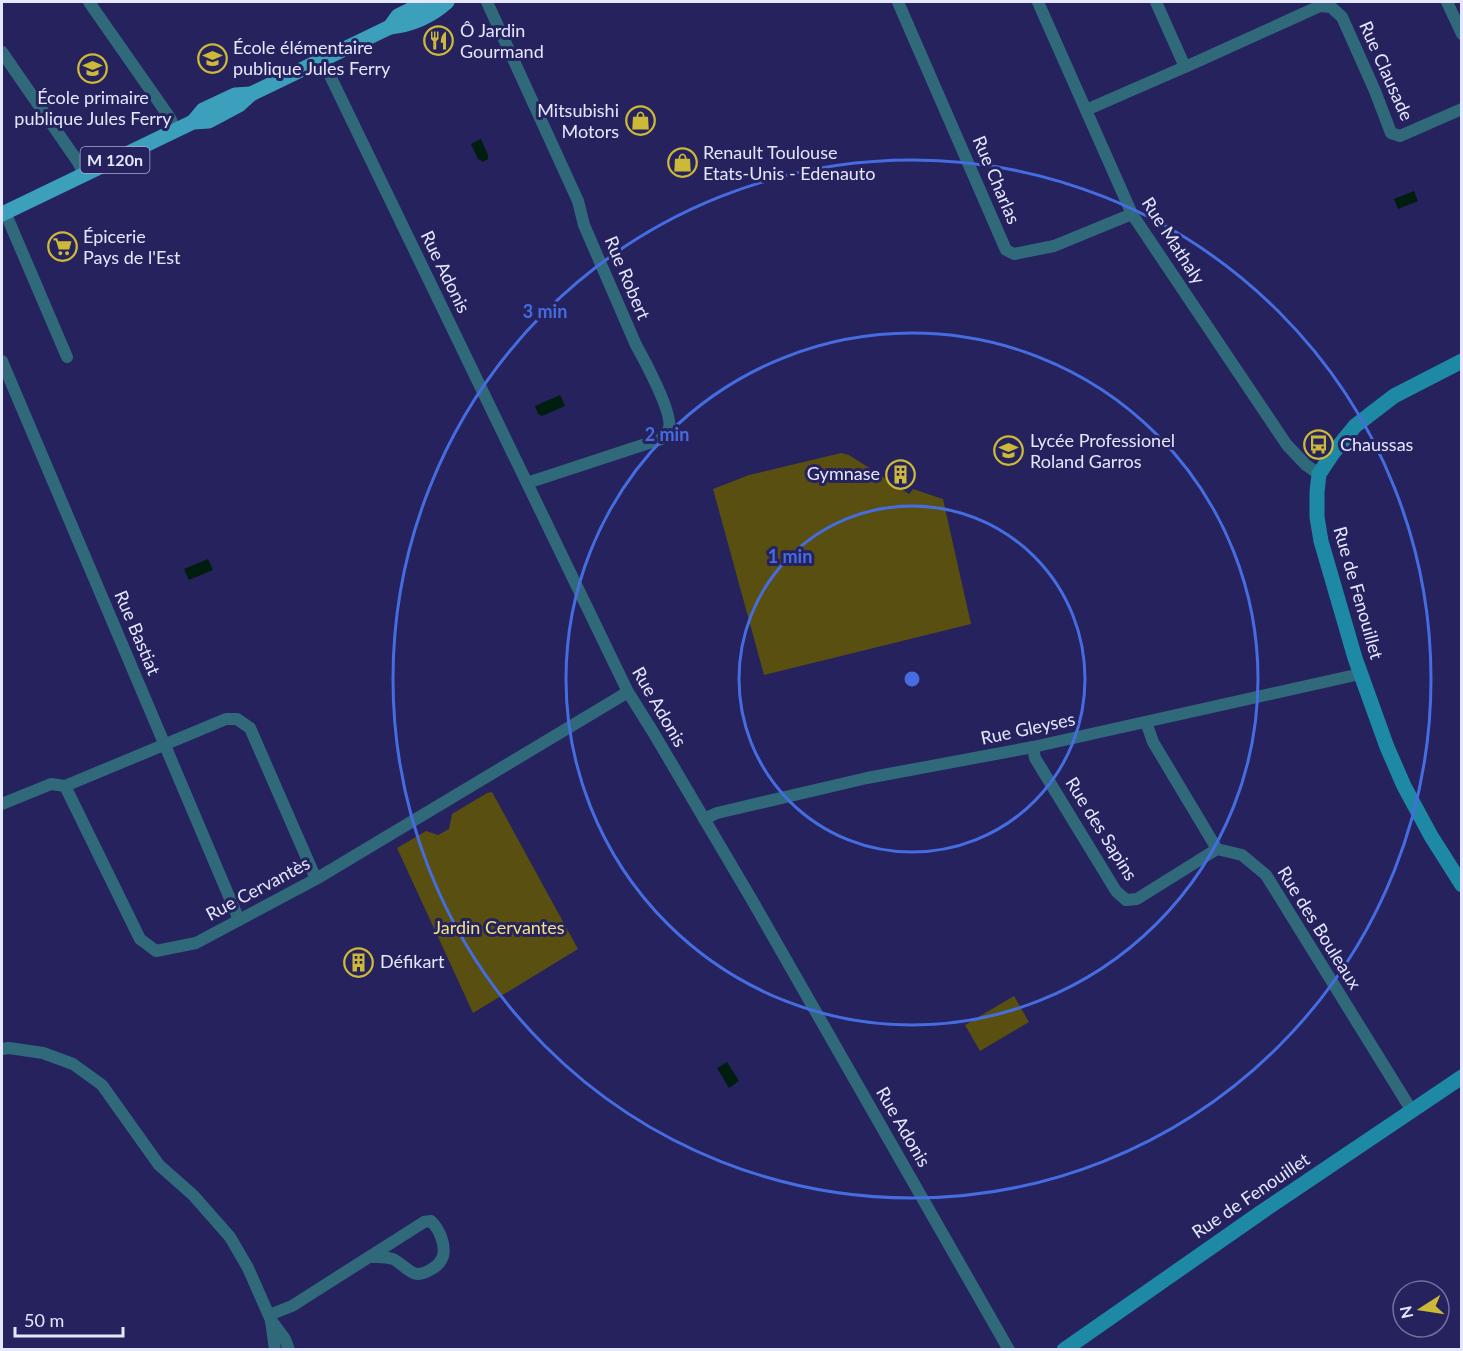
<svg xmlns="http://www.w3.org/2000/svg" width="1463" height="1351" viewBox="0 0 1463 1351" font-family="Lato,sans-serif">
  <rect width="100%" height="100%" fill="#25225e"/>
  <g fill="#584f11">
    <path d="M841,453L849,455L857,460L909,494L913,489L943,499L971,624L764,675L713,489L749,475Z"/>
    <path d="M492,792L578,949L473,1013L397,848L426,831L438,835L449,829L452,814L487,793Z"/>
    <path d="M1014,996L1029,1022L980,1051L965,1025Z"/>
  </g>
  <g fill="#001e0f">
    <path d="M481,139L488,155V159L483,162L478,159L471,144Z"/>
    <path d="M1414,191L1418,201L1398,209L1394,199Z"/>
    <path d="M560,395L565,406L542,416L538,414L535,406Z"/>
    <path d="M208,559L213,570L189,580L184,569Z"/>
    <path d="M727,1062L739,1081L729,1088L717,1068Z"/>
  </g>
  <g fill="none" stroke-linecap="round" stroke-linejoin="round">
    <g stroke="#2f697a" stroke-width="12">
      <path d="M89,2L170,118L176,131"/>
      <path d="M487,2L578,201L584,225L636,345C644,359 673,413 669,428C668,432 664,436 661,439L527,483"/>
      <path d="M898,2L1006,250L1014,254L1054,246L1132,214"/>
      <path d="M1038,2L1132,214L1287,445L1306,465L1319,474"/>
      <path d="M1156,2L1185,67"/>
      <path d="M1447,2L1462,34"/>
      <path d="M2,52L78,162L84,174"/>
      <path d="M322,59L628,692L653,732L752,900L1009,1350"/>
      <path d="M1086,110L1194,63L1320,6L1331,7L1342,17L1375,91L1391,133L1400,136L1462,109"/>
      <path d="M5,212L67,357"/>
      <path d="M2,361L239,920"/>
      <path d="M1146,722L1153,742L1217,849L1242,855L1266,875L1412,1111"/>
      <path d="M1033,747L1035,758L1116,891L1126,900L1137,899L1217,849"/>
      <path d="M2,804L51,784L65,786"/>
      <path d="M704,819L717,813L867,778L1033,747L1360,674"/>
      <path d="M316,879L250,728L237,719H226L65,786L140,939L156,951L196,943L316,879L628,692"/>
      <path d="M2,1049L9,1048L43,1053L73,1064L102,1085L159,1165L193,1195L230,1237L248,1268L271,1320L285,1339L289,1350"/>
      <path d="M269,1315L292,1306L424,1222L431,1221C439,1229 446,1244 443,1256C441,1262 436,1267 430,1270C412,1281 407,1266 393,1259C385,1256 377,1257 369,1257"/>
      <path d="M271,1321L275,1350"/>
    </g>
    <g stroke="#1d89a5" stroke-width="15">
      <path d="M1462,361L1394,396L1355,426L1333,453L1319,474L1317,492V517L1321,541L1355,658L1387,747L1404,786L1431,836L1462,885"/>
      <path d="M1064,1350L1263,1211L1462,1077"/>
    </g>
    <g stroke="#3ca0bc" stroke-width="15">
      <path d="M390,27L398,16L426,2"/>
      <path d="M193,122L203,110L235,95L251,94"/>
      <path d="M2,214L193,122L209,121L239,105L251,94L390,27C413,25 430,17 447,2"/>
    </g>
  </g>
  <g fill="none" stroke="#456de0" stroke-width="3">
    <circle cx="912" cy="679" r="173"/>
    <circle cx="912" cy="679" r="346"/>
    <circle cx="912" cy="679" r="519"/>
  </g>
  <defs>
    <symbol id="restaurant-ring" viewBox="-11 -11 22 22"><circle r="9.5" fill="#25225e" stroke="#cdb938" stroke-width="1.5"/><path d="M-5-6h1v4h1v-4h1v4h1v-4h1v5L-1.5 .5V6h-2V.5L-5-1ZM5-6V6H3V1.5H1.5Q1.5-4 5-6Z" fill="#cdb938"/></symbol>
    <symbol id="school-ring" viewBox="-11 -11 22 22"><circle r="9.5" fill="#25225e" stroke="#cdb938" stroke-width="1.5"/><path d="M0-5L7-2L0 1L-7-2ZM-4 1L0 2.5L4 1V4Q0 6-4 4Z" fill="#cdb938"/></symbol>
    <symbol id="shop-ring" viewBox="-11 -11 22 22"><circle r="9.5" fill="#25225e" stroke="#cdb938" stroke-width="1.5"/><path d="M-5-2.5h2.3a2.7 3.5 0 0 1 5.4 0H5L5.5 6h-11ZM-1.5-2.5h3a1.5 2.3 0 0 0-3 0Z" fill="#cdb938"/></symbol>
    <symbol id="supermarket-ring" viewBox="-11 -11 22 22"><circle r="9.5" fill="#25225e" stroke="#cdb938" stroke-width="1.5"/><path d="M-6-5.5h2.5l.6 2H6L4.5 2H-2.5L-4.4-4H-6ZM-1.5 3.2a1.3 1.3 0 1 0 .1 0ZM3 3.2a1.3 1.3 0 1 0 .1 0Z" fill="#cdb938"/></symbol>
    <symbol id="bus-ring" viewBox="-11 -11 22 22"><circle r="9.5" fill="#25225e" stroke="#cdb938" stroke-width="1.5"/><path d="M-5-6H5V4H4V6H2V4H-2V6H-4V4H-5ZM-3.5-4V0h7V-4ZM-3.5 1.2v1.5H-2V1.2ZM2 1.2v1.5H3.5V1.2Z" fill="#cdb938"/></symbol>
    <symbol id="building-ring" viewBox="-11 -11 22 22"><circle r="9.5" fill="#25225e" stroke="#cdb938" stroke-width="1.5"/><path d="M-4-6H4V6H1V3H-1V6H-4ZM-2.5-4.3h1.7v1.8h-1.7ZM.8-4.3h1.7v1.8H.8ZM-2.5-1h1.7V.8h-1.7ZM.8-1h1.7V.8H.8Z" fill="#cdb938"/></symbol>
  </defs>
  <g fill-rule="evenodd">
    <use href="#restaurant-ring" x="422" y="24" width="33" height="33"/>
    <use href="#school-ring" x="196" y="42" width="33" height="33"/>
    <use href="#school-ring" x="76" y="52" width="33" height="33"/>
    <use href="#shop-ring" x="624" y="104" width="33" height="33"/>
    <use href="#shop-ring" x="666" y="146" width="33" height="33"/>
    <use href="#supermarket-ring" x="46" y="230" width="33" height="33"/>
    <use href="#bus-ring" x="1302" y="428" width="33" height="33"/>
    <use href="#school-ring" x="992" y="434" width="33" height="33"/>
    <use href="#building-ring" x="884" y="458" width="33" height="33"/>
    <use href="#building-ring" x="342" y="946" width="33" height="33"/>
  </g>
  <g text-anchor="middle" stroke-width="6" stroke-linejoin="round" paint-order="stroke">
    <rect fill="#25225e" stroke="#abacce" stroke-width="1.5" x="80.5" y="147" width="69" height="26" rx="4.5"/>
    <g font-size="16" font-weight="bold" fill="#e5e7fe">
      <text x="115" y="166">M 120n</text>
    </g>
    <g font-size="18" fill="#e5e7fe" stroke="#25225e" text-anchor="start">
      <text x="460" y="37">Ô Jardin<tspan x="460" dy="21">Gourmand</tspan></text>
      <text x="233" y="54">École élémentaire<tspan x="233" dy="21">publique Jules Ferry</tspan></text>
      <text x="93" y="104" text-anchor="middle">École primaire<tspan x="93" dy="21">publique Jules Ferry</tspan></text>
      <text x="619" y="117" text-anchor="end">Mitsubishi<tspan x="619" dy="21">Motors</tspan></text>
      <text x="703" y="159">Renault Toulouse<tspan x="703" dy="21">Etats-Unis - Edenauto</tspan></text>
      <text x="83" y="243">Épicerie<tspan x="83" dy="21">Pays de l'Est</tspan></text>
      <text x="1030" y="447">Lycée Professionel<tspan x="1030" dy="21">Roland Garros</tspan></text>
      <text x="1340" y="451">Chaussas</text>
      <text x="880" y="480" text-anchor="end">Gymnase</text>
      <text x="380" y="968">Défikart</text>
    </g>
    <g font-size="18" fill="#e5e7fe" stroke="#25225e">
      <text transform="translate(1386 71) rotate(66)" y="6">Rue Clausade</text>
      <text transform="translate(996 180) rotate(67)" y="6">Rue Charlas</text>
      <text transform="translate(1173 241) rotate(57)" y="6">Rue Mathaly</text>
      <text transform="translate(445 272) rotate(64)" y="6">Rue Adonis</text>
      <text transform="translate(627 278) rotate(67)" y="6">Rue Robert</text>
      <text transform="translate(1358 593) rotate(74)" y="6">Rue de Fenouillet</text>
      <text transform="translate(137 633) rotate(67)" y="6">Rue Bastiat</text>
      <text transform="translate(659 707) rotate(60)" y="6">Rue Adonis</text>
      <text transform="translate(1028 729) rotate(-12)" y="6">Rue Gleyses</text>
      <text transform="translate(1101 829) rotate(58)" y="6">Rue des Sapins</text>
      <text transform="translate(258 889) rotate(-28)" y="6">Rue Cervantès</text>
      <text transform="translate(1319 928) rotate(58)" y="6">Rue des Bouleaux</text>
      <text transform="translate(903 1127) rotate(60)" y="6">Rue Adonis</text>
      <text transform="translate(1251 1196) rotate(-34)" y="6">Rue de Fenouillet</text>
    </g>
    <g font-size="18" fill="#f1e284" stroke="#25225e">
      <text x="499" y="934">Jardin Cervantes</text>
    </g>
  </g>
  <circle cx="912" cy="679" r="9" fill="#456de0" stroke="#25225e" stroke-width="3"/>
  <g font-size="18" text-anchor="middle" font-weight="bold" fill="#456de0" stroke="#25225e" stroke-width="6" stroke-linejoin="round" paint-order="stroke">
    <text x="545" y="318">3 min</text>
    <text x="667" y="441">2 min</text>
    <text x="790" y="563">1 min</text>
  </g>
  <rect width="1463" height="1351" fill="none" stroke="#e5e7fe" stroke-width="6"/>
  <g transform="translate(1421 1309) rotate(258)"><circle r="28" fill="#25225e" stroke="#72719e" stroke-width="1.5"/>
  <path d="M0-4.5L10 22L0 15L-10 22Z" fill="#cdb938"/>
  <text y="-9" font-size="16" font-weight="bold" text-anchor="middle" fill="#e5e7fe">N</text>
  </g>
  <path d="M15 1327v9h108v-9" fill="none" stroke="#e5e7fe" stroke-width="3"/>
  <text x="24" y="1327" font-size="18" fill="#e5e7fe" stroke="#25225e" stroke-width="4.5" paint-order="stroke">50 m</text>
</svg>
